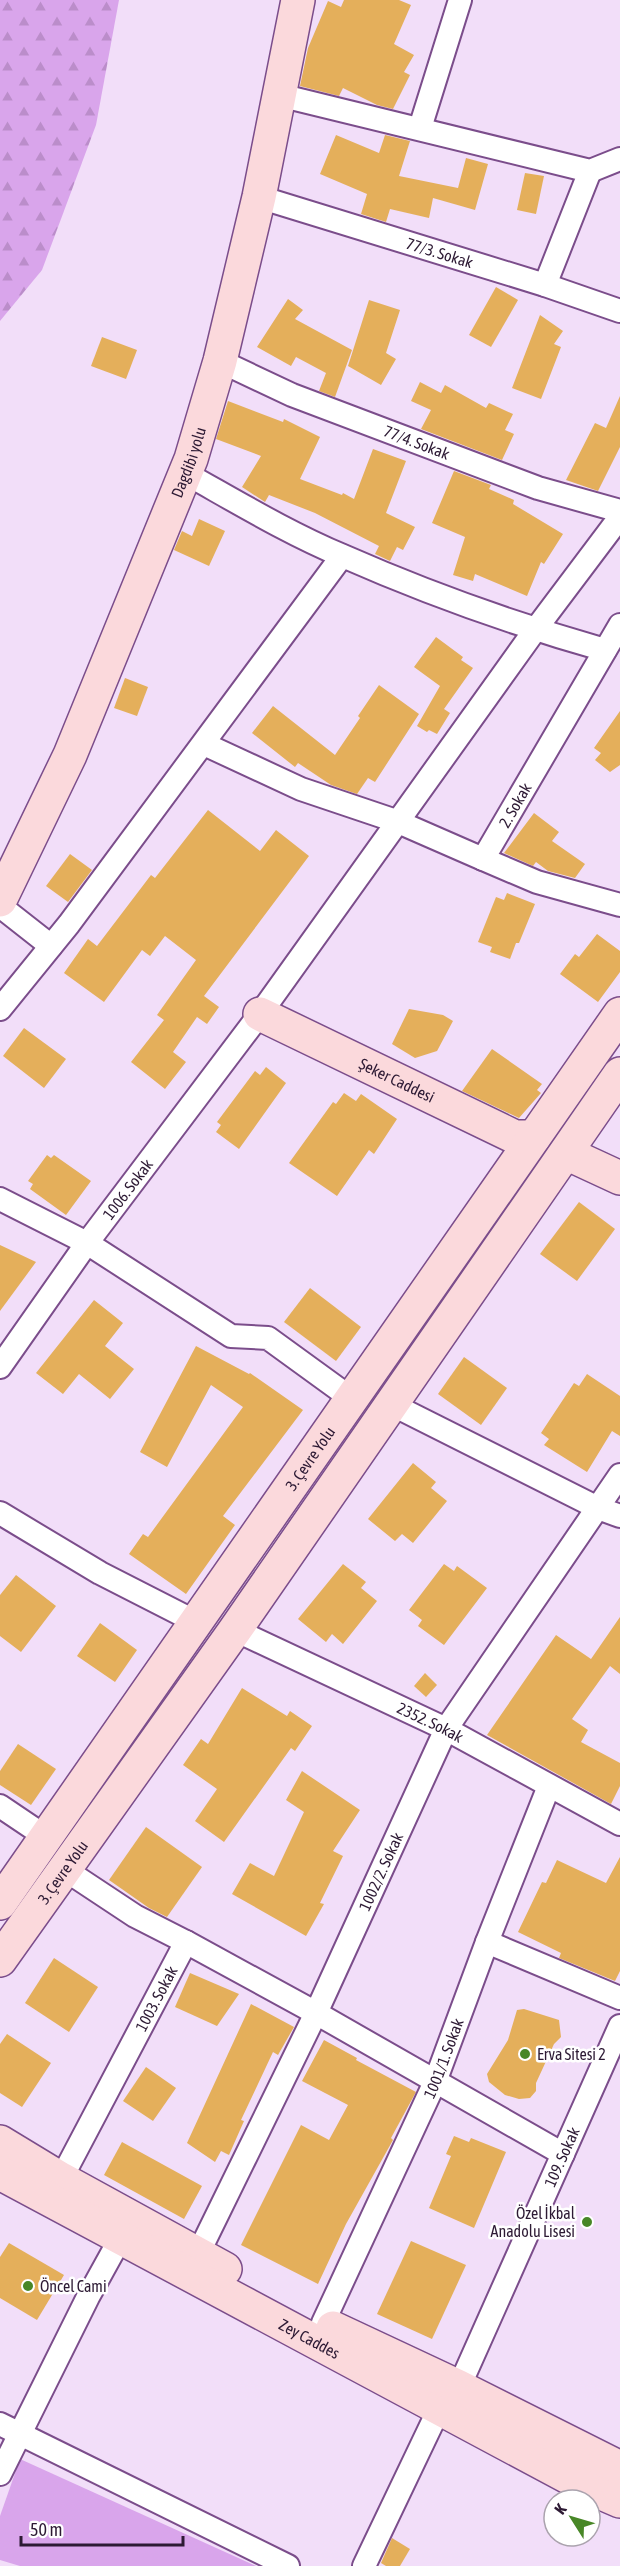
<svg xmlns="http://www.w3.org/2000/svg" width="620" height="2566" viewBox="0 0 620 2566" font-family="'Asap Condensed',sans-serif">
  <defs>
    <pattern id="forest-firs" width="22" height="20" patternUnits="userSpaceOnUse" patternTransform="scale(1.5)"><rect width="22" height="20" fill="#d9a5eb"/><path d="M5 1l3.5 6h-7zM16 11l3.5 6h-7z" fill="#bb8dca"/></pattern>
  </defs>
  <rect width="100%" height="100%" fill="#f2def9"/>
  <path fill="url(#forest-firs)" d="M0,0H119L96,125L42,270L0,321Z"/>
  <path fill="#d9a5eb" d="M20,2459L256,2566H20L0,2560V2516Z"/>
  <g fill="#e4af5b">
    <path d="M344,0H399L411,5L394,44L414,55L404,72L410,75L393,109L377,105L343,88L339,96L300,86L308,48L328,1L341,7Z"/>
    <path d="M336,135L379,153L385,135L410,141L399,176L458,188L466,158L488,164L475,210L433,198L429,218L390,209L386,222L361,214L367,194L320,174Z"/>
    <path d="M525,173L544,176L536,214L517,210Z"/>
    <path d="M496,287L518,300L491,347L469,335Z"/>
    <path d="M288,299L303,310L295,319L352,350L335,397L319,391L326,373L296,357L291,366L257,347Z"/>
    <path d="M369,300L400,310L386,353L396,359L381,385L348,366Z"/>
    <path d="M540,315L563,331L554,344L561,347L541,399L512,388Z"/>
    <path d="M102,337L137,350L126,379L91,366Z"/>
    <path d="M420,382L441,393L445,385L486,408L489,403L513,414L505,430L514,434L502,460L421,429L431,410L411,401Z"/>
    <path d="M620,396V447L598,491L566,480L595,423L606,428Z"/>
    <path d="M228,401L283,422L284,419L320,437L300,479L342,495L343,493L354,499L373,449L406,461L386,513L415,527L403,550L397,547L390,561L375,554L379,546L315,513L269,495L265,502L242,487L261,456L216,439Z"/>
    <path d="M454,471L491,485L489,489L514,500L513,504L563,534L544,564L541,562L527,596L475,574L473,581L453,575L465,537L432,523Z"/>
    <path d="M199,519L225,531L209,566L174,550L182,531L192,536Z"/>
    <path d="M436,637L463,657L461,660L473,668L444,709L450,713L437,734L429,730L427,732L417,726L440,686L414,667Z"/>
    <path d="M125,678L148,687L137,716L114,708Z"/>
    <path d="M379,685L419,714L375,782L368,778L357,794L331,785L298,763L295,767L252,733L273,706L335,755L360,718L358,716Z"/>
    <path d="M620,711V765L610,772L595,760L601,753L594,748Z"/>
    <path d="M208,810L260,851L276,830L309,856L204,996L219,1007L207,1024L197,1017L173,1052L186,1062L165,1089L131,1062L164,1020L157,1015L196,960L165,936L150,956L142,950L104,1002L64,973L88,939L97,946L151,875L155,878Z"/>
    <path d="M534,813L559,832L552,841L585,864L575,878L548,871L536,862L533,866L504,853Z"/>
    <path d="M70,854L92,870L68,902L46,886Z"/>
    <path d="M507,893L535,904L519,943H516L510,959L490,952L492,947L478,942L496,897L504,900Z"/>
    <path d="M597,934L620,951V972L598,1002L560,974L575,954L579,957Z"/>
    <path d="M409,1009L443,1015L453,1021L437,1051L415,1058L392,1044Z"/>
    <path d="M24,1028L66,1059L44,1088L3,1056Z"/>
    <path d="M492,1049L542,1084L537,1090L541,1093L519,1118L462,1091Z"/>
    <path d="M266,1067L286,1083L239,1149L216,1132L221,1125L217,1122L255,1071L260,1075Z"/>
    <path d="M344,1093L356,1101L361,1094L397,1119L374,1154L369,1150L337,1196L289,1163L333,1102L336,1104Z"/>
    <path d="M47,1155L51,1158L54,1155L91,1181L66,1215L30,1189L33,1184L28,1181Z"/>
    <path d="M579,1202L615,1229L577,1281L540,1254Z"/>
    <path d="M0,1245L36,1262L0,1311Z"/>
    <path d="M310,1288L361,1327L336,1361L284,1322Z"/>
    <path d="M94,1300L123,1323L105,1346L134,1369L110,1399L79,1374L63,1394L36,1373Z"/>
    <path d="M196,1346L249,1374L250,1373L303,1410L223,1516L235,1525L186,1594L129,1554L143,1534L148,1537L243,1407L211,1385L167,1467L140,1452Z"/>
    <path d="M464,1357L507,1388L481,1425L438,1394Z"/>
    <path d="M587,1374L620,1396V1436L612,1431L587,1472L544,1445L549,1439L541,1433L574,1383L579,1386Z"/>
    <path d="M413,1463L436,1482L431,1488L447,1501L413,1543L402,1534L395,1541L368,1519Z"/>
    <path d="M343,1564L366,1582L361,1588L377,1601L343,1644L332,1634L326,1642L298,1619Z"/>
    <path d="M444,1564L454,1571L457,1566L487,1588L444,1645L418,1626L422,1620L409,1610Z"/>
    <path d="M16,1575L56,1606L21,1652L0,1636V1595Z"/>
    <path d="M620,1617V1674L610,1666L572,1719L588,1730L581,1742L620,1763V1786L611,1804L487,1735L556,1635L591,1659Z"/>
    <path d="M100,1623L137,1650L115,1682L77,1656Z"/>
    <path d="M425,1673L437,1685L426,1697L414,1686Z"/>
    <path d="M242,1688L287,1716L290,1711L312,1726L295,1751L291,1748L224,1842L195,1821L217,1789L183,1765L201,1739L208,1744Z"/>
    <path d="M18,1744L56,1769L31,1805L0,1785V1771Z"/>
    <path d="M302,1771L360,1810L333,1851L343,1856L320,1903L324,1904L306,1936L232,1894L250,1863L274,1876L304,1812L286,1800Z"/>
    <path d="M146,1827L202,1867L167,1917L149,1908L109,1880Z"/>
    <path d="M620,1857V1971L615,1981L559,1958L561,1953L518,1932L542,1882L546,1883L557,1860L606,1883Z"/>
    <path d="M54,1958L98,1987L69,2032L25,2003Z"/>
    <path d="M190,1973L239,1994L217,2026L175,2007Z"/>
    <path d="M251,2004L294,2027L278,2055L273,2052L241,2120L244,2121L229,2155L221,2151L215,2162L187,2143Z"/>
    <path d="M524,2009L559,2020L561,2037L554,2044L536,2083V2091L530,2098L519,2099L505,2095L489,2082L487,2074L508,2040L517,2010Z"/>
    <path d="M7,2034L51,2063L22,2107L0,2093V2044Z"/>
    <path d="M324,2040L357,2058L356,2060L416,2092L391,2138L393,2140L346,2224L318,2284L241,2245L301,2125L329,2140L348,2105L302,2081Z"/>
    <path d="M146,2067L176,2088L153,2121L123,2101Z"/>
    <path d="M454,2136L469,2142L471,2138L506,2152L474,2228L429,2208L451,2156L446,2154Z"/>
    <path d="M122,2142L202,2186L184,2219L104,2175Z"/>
    <path d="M411,2241L466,2265L432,2339L377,2314Z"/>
    <path d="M9,2243L64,2275L37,2320L0,2298V2257Z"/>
    <path d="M392,2538L410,2549L400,2566H386L381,2563Z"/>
  </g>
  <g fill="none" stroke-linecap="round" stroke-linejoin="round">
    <defs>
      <g id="street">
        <path d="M279,95L590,171L620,159"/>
        <path d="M420,128L460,0"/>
        <path id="s1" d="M259,197L545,285L620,311"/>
        <path d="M545,285L590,171"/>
        <path id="s2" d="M220,361L292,395L538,488L620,511"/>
        <path d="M185,473C237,502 288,533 343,556C427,593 517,625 605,650"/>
        <path d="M620,625L483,859L537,882L620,905"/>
        <path d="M204,744L301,789L396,821L483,859"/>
        <path d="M0,906L51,946"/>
        <path d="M0,1009L69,924L342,556"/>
        <path d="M0,1199L87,1243L231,1336L268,1338L352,1399"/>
        <path id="s3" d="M0,1367L87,1243L260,1014L535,630L620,517"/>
        <path d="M391,1404L598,1508L620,1516"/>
        <path d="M0,1513L100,1573L196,1622"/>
        <path id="s4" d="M235,1630L446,1729L620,1824"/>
        <path d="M0,1806L46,1837"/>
        <path d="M186,1942L316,2013L563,2154"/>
        <path d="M487,1942L620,1998"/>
        <path id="s5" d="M61,2179L186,1942L135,1916L64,1869"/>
        <path id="s6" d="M198,2254L316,2013L446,1729L620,1475"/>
        <path id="s7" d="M323,2323L435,2082L487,1942L549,1786"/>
        <path id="s8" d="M459,2387L620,2026"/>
        <path d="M0,2424L288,2566"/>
        <path d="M0,2474L88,2297L120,2239"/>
        <path d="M364,2566L439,2409"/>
      </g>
      <g id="secondary">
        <path id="s9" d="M0,900L70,755L191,459L220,361L259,197L298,0"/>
        <path id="s10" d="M260,1014L515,1137H534"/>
        <path d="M566,1153L620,1178"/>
        <path id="s11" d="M0,1903L620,1014"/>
        <path id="s12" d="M0,1960L235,1630L620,1074"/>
        <path d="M0,2142L61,2179L225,2269"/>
        <path id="s13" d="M0,2173L583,2485L620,2501"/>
        <path d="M333,2328L459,2387L620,2468"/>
      </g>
    </defs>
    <use href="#street" stroke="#7b4d8b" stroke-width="26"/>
    <use href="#secondary" stroke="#7b4d8b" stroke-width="36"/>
    <use href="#street" stroke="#fff" stroke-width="22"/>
    <use href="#secondary" stroke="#fbd9dc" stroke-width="33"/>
  </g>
  <g fill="#488727" stroke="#fff" stroke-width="2">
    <circle cx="525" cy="2054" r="6"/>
    <circle cx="587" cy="2222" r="6"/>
    <circle cx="28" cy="2286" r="6"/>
  </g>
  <g text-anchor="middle" stroke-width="5" stroke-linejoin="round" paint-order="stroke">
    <g font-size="16" fill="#2d1a34" stroke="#fff">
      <text dy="6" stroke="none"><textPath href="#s1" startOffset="189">77/3. Sokak</textPath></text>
      <text dy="6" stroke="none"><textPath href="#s2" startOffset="213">77/4. Sokak</textPath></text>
      <text dy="6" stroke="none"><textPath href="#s9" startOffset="477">Dagdibi yolu</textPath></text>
      <text transform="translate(515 805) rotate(-60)" y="6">2. Sokak</text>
      <text dy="6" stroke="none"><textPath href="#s10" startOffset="152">Şeker Caddesi</textPath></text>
      <text dy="6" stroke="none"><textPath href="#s3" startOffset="219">1006. Sokak</textPath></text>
      <text dy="6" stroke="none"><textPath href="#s11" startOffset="542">3. Çevre Yolu</textPath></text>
      <text dy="6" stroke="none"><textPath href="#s4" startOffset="216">2352. Sokak</textPath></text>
      <text dy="6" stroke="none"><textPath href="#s12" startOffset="108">3. Çevre Yolu</textPath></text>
      <text dy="6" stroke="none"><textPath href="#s6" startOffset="424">1002/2. Sokak</textPath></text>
      <text dy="6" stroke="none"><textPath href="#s5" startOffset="204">1003. Sokak</textPath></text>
      <text dy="6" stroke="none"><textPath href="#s7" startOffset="291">1001/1. Sokak</textPath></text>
      <text dy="6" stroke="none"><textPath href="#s8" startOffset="252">109. Sokak</textPath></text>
      <text dy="6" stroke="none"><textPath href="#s13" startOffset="351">Zey Caddes</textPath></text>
    </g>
    <g font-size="16" fill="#2d1a34" stroke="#fff" text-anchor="start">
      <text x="537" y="2060">Erva Sitesi 2</text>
      <text x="575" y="2219" text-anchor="end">Özel İkbal<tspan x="575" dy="18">Anadolu Lisesi</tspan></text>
      <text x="40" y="2292">Öncel Cami</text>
    </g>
  </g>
  <g transform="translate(572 2518) rotate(307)"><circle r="28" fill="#ffffff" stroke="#aba3ae" stroke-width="1.5"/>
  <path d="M0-4.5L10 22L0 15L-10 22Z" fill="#488727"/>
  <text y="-9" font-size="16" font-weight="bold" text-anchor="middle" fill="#2d1a34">K</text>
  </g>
  <path d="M21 2536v9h162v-9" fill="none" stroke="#2d1a34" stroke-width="3"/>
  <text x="30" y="2536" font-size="18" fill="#2d1a34" stroke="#ffffff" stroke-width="4.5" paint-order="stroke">50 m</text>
</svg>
